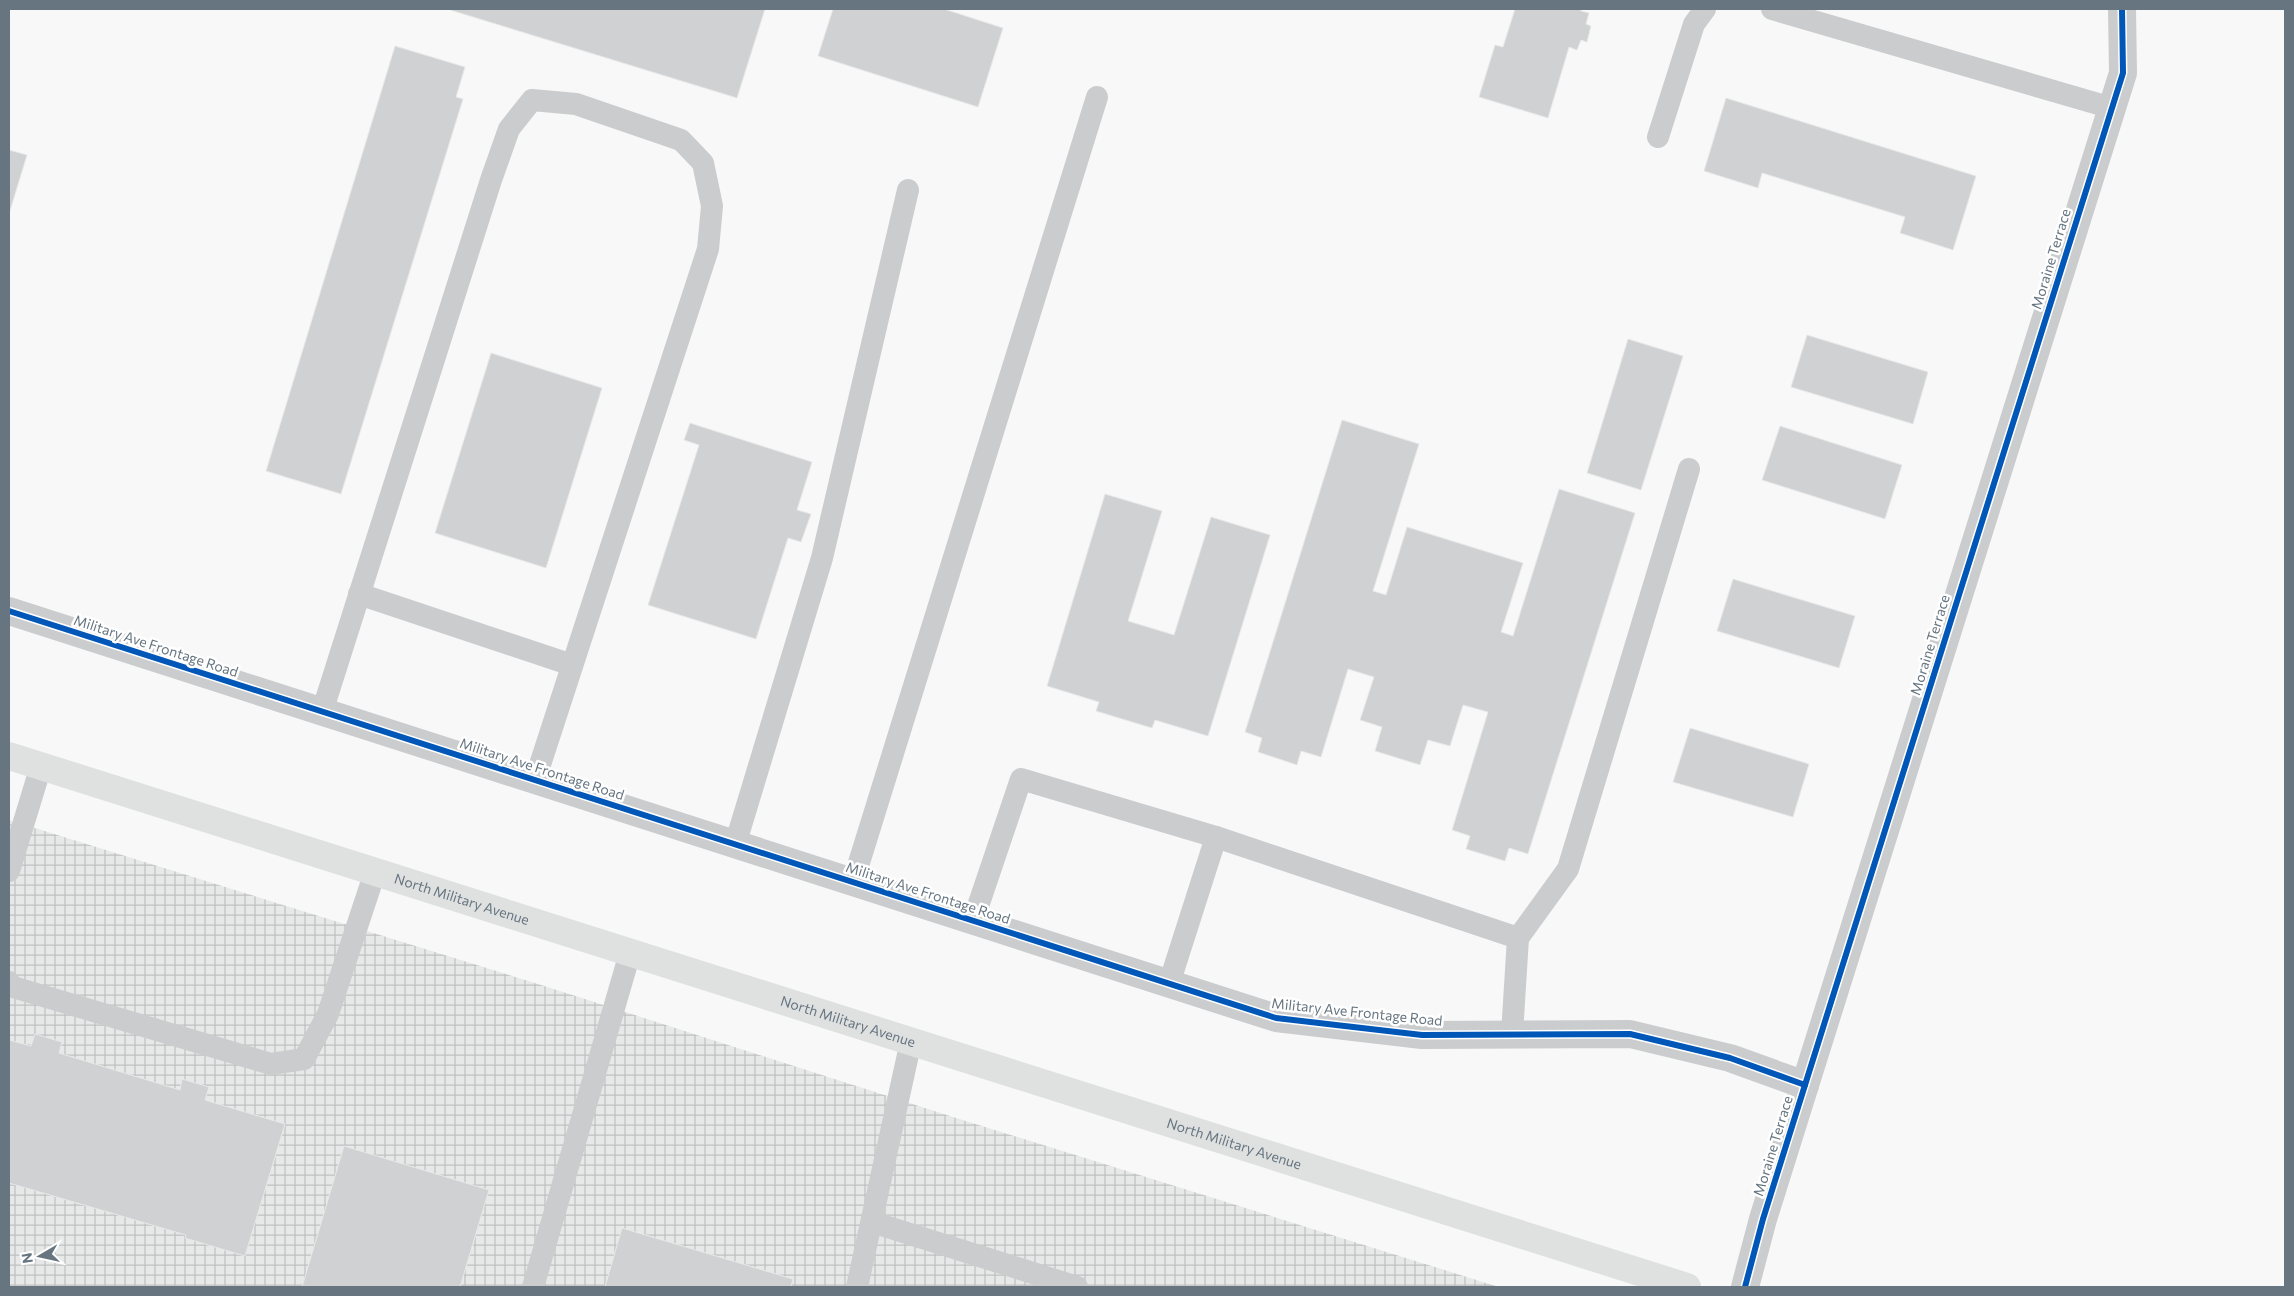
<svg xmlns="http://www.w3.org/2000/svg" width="2294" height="1296" viewBox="0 0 2294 1296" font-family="Commissioner,sans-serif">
  <defs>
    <pattern id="industrial-grid" width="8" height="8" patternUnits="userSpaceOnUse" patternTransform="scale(1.25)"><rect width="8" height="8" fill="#e7e8e8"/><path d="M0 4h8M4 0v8" fill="none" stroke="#bfc1c1"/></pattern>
  </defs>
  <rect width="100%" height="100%" fill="#f8f8f8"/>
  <path fill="url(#industrial-grid)" d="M9,820L538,984L953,1117L1499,1287H9Z"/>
  <g fill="#cfd1d2" stroke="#e8e8e8">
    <path d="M447,9H765L737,98Z"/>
    <path d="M833,9H944L1003,28L978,107L818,56Z"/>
    <path d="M1515,9H1581V11L1589,13L1586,24L1591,26L1587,42L1581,40L1577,50L1569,47L1548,118L1479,97L1495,45L1503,47Z"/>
    <path d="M395,46L465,67L456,97L463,99L341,494L266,471Z"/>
    <path d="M1726,98L1976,176L1953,250L1900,233L1905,217L1762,173L1758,188L1704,171Z"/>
    <path d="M9,150L27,155L9,214Z"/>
    <path d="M1807,335L1928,372L1913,424L1791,387Z"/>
    <path d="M1628,339L1683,356L1641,490L1587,473Z"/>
    <path d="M491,353L602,388L546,568L435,533Z"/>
    <path d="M1342,420L1419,444L1373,591L1386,595L1407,527L1523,563L1501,632L1513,636L1559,489L1635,513L1528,854L1509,848L1505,861L1466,849L1470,836L1452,830L1488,712L1463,705L1450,746L1428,740L1420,765L1375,751L1382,727L1360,720L1374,677L1348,669L1321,757L1301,751L1297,765L1258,752L1262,738L1245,732Z"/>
    <path d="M690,423L812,462L797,510L811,514L801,542L788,538L756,639L648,605L699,445L684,440Z"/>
    <path d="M1780,426L1902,465L1885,519L1762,480Z"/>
    <path d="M1105,494L1162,511L1128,621L1174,635L1211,517L1270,535L1208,736L1155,720L1152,728L1096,711L1099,702L1047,686Z"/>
    <path d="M1733,579L1855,616L1839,668L1717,631Z"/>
    <path d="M1690,728L1809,764L1793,817L1673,782Z"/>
    <path d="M35,1034L62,1042L59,1053L180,1090L182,1079L209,1087L205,1100L285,1124L245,1256L185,1238L186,1235L9,1183V1040L31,1046Z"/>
    <path d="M344,1146L489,1190L460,1287H302Z"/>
    <path d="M622,1228L793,1279L791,1287H605Z"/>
  </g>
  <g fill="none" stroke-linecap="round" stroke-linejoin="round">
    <g stroke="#cbcccd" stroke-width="22">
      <path d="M1772,9L2112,108"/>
      <path d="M1658,137L1694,24L1705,9"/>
      <path d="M359,594L572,665"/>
      <path d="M322,712L491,180L509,129L532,100L576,104L681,140L703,163L712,206L708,249L535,780"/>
      <path d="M1216,837L1518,938L1512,1034"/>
      <path d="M735,845L822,558L908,190"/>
      <path d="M9,871L41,766"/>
      <path d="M853,882L1097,97"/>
      <path d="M973,921L1021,779L1216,837L1169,984"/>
      <path d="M1518,938L1568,869L1689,469"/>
      <path d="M9,982L13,987L271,1064L304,1059L328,1014L375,872"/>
      <path d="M872,1222L1077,1287"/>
      <path d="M533,1287L630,953"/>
      <path d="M857,1287L911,1041"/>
    </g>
    <g stroke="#cbcccd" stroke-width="28">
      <path d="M9,611L1276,1018L1422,1035L1630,1034L1730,1058L1805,1085"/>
      <path d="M1745,1287L1763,1219L1805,1085L2123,73L2122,9"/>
    </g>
    <path stroke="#dfe0e0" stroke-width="28" id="s1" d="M9,756L1687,1287"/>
    <defs>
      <g id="cycleway">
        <path d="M9,611L1276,1018L1422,1035L1630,1034L1730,1058L1805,1085"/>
        <path d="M1745,1287L1763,1219L1805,1085L2123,73L2122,9"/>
      </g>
    </defs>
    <use href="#cycleway" stroke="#fff" stroke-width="9"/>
    <use href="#cycleway" stroke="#0057b8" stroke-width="6"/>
  </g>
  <g text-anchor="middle" stroke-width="5" stroke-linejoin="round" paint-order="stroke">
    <g font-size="14" fill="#667580" stroke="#fff">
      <text transform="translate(2051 259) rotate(-73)" y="5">Moraine Terrace</text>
      <text transform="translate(1930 645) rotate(-73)" y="5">Moraine Terrace</text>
      <text transform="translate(156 646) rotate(18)" y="5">Military Ave Frontage Road</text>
      <text transform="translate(542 769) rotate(18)" y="5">Military Ave Frontage Road</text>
      <text transform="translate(928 893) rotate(18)" y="5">Military Ave Frontage Road</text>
      <text dy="5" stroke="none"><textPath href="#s1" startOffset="475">North Military Avenue</textPath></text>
      <text transform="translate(1357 1012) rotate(6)" y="5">Military Ave Frontage Road</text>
      <text dy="5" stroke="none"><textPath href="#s1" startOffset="880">North Military Avenue</textPath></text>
      <text dy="5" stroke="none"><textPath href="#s1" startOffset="1285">North Military Avenue</textPath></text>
      <text transform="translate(1773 1146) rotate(-73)" y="5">Moraine Terrace</text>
    </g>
  </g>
  <rect width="2294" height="1296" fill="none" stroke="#667580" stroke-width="20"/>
  <g transform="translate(40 1256) rotate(261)" stroke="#ffffff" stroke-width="4" paint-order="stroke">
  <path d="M0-4L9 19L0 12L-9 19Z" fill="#667580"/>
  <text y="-8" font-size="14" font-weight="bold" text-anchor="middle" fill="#667580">N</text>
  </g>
</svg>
